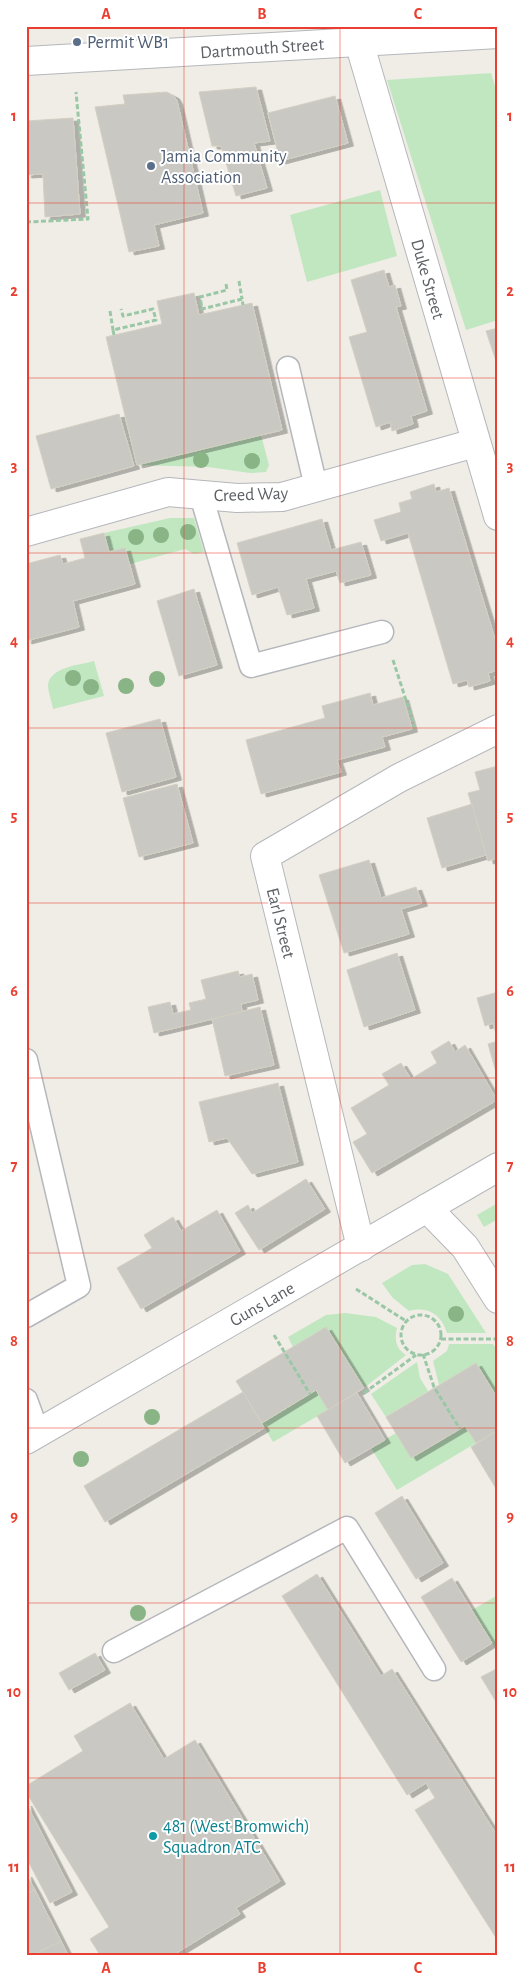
<svg xmlns="http://www.w3.org/2000/svg" width="524" height="1981" viewBox="0 0 524 1981" font-family="'Alegreya Sans',sans-serif">
  <defs>
    <filter id="shadow"><feDropShadow dx="5.5" dy="3" stdDeviation="0" flood-color="#0004"/></filter>
  </defs>
  <rect width="100%" height="100%" fill="#efede5"/>
  <g fill="#c1e7c1">
    <path d="M491,73L498,96V320L466,330L387,80Z"/>
    <path d="M380,190L397,256L307,282L290,215Z"/>
    <path d="M261,435L269,465L266,472L250,473L208,467L137,465Z"/>
    <path d="M170,518H194L204,552L194,554L185,549L130,564L125,548L109,552L104,533Z"/>
    <path d="M94,661L104,696L53,709C52,702 48,692 48,685C50,667 80,665 94,661Z"/>
    <path d="M498,1203V1219L484,1227L477,1215Z"/>
    <path d="M425,1264L448,1274L486,1333H447C441,1314 428,1306 409,1311L392,1297L382,1283L412,1265Z"/>
    <path d="M345,1313L376,1317L397,1328C394,1339 396,1349 406,1355L364,1388L326,1327L293,1347L288,1337L326,1315Z"/>
    <path d="M449,1344H493L498,1351V1399L476,1363L439,1385L433,1361L447,1351Z"/>
    <path d="M417,1362L420,1378L428,1391L386,1417L371,1394Z"/>
    <path d="M316,1390L328,1410L273,1442L262,1423Z"/>
    <path d="M465,1426L476,1443L397,1490L371,1448L396,1433L411,1458Z"/>
    <path d="M498,1595V1652L472,1610Z"/>
  </g>
  <g fill="#cac8c2" stroke="#d4cfc3" filter="url(#shadow)">
    <path d="M256,87L270,141L254,143L267,188L236,196L221,146H212L199,92Z"/>
    <path d="M167,92L174,96L177,101L203,213L154,225L159,246L129,252L95,107L125,104L123,95Z"/>
    <path d="M335,96L348,143L280,161L268,113Z"/>
    <path d="M73,118L80,214L45,217L43,174L26,175V121Z"/>
    <path d="M384,270L389,287L395,285L401,306L396,307L427,411L411,416L413,424L392,431L390,422L376,427L349,337L367,332L351,280Z"/>
    <path d="M194,293L199,315L252,303L282,430L137,465L106,337L162,324L157,301Z"/>
    <path d="M498,328V367L486,331Z"/>
    <path d="M119,414L134,466L51,489L36,436Z"/>
    <path d="M434,484L436,492L449,488L498,649V670L488,673L490,681L469,687L467,680L453,684L408,533L381,541L374,520L401,512L399,503L412,499L410,492Z"/>
    <path d="M322,519L331,550L361,542L371,575L340,583L336,571L306,579L314,608L287,615L278,587L252,595L237,543Z"/>
    <path d="M104,533L109,552L125,548L135,584L73,601L79,627L26,641V564L60,555L63,564L85,558L80,539Z"/>
    <path d="M194,589L217,665L179,676L157,601Z"/>
    <path d="M370,693L373,705L403,697L412,729L382,737L385,747L337,760L341,772L261,794L246,740L325,718L322,706Z"/>
    <path d="M160,719L176,777L122,792L106,733Z"/>
    <path d="M498,766V858L488,861L468,793L480,790L475,772Z"/>
    <path d="M177,784L193,843L139,857L123,798Z"/>
    <path d="M472,804L486,855L442,868L427,818Z"/>
    <path d="M369,860L381,898L416,887L422,903L401,909L409,934L344,953L319,875Z"/>
    <path d="M397,953L415,1010L364,1027L347,970Z"/>
    <path d="M238,971L240,977L252,974L258,1000L241,1004L242,1012L154,1033L148,1007L170,1002L173,1014L191,1010L189,1003L206,999L201,980Z"/>
    <path d="M498,992V1079L488,1044L498,1041L493,1023L485,1026L477,998Z"/>
    <path d="M260,1007L274,1065L225,1076L212,1019Z"/>
    <path d="M449,1041L455,1052L465,1045L497,1100L372,1173L353,1142L367,1134L351,1108L389,1085L382,1074L401,1063L411,1079L437,1063L431,1052Z"/>
    <path d="M278,1083L298,1162L252,1174L227,1138L209,1142L199,1102Z"/>
    <path d="M306,1179L325,1209L259,1250L235,1213L248,1205L252,1213Z"/>
    <path d="M217,1210L240,1251L141,1309L117,1268L152,1248L144,1235L173,1217L181,1231Z"/>
    <path d="M326,1327L364,1388L328,1410L316,1390L262,1423L236,1381Z"/>
    <path d="M476,1363L498,1399V1430L476,1443L465,1426L411,1458L386,1417Z"/>
    <path d="M243,1392L264,1428L105,1522L84,1486Z"/>
    <path d="M357,1393L385,1440L345,1463L317,1416Z"/>
    <path d="M498,1430V1492L471,1447Z"/>
    <path d="M402,1496L443,1563L416,1579L375,1513Z"/>
    <path d="M317,1574L381,1676L392,1669L498,1837V1941L415,1810L435,1798L426,1783L407,1795L282,1596Z"/>
    <path d="M452,1578L492,1643L461,1662L421,1597Z"/>
    <path d="M95,1653L105,1670L69,1690L59,1673Z"/>
    <path d="M498,1668V1705L481,1677Z"/>
    <path d="M130,1703L164,1759L195,1740L280,1881L236,1908L240,1914L173,1955H100L90,1939L109,1927L26,1792V1786L83,1751L74,1736Z"/>
    <path d="M26,1803L72,1892L50,1903L26,1857Z"/>
    <path d="M26,1874L35,1890L26,1894Z"/>
    <path d="M35,1890L61,1941L33,1955H26V1894Z"/>
    <path d="M61,1941L68,1955H33Z"/>
  </g>
  <g fill="none" stroke-linecap="round" stroke-linejoin="round">
    <defs>
      <g id="lane">
        <path d="M288,368L316,487"/>
        <path d="M201,495L251,666L382,632"/>
        <path d="M26,1060L79,1286L26,1316"/>
        <path d="M26,1400L38,1433"/>
        <path d="M114,1651L347,1528L434,1669"/>
      </g>
      <g id="street">
        <path d="M359,42L498,516"/>
        <path d="M26,61L498,34"/>
        <path d="M26,532L168,492L237,498L282,497L475,443"/>
        <path d="M427,1208L465,1247L498,1299"/>
        <path d="M361,1247L265,856L399,778L498,729"/>
        <path d="M26,1440L498,1167"/>
      </g>
    </defs>
    <use href="#lane" stroke="#b5b7bc" stroke-width="25"/>
    <use href="#street" stroke="#b5b7bc" stroke-width="30"/>
    <g stroke="#9ac8a7" stroke-width="3" stroke-dasharray="5 2.5" stroke-linecap="butt">
      <path d="M26,222L88,219L76,92"/>
      <path d="M239,281L242,299"/>
      <path d="M226,284L227,290L200,297L202,309L242,299L243,305"/>
      <path d="M110,311L113,330"/>
      <path d="M114,335L113,330L156,320L153,309L123,316L121,309"/>
      <path d="M393,660L416,731"/>
      <path d="M356,1289L406,1321"/>
      <circle cx="421" cy="1335" r="20"/>
      <path d="M274,1335L310,1394"/>
      <path d="M441,1339H496"/>
      <path d="M423,1354L434,1387L460,1429"/>
      <path d="M364,1393L416,1355"/>
    </g>
    <use href="#lane" stroke="#fff" stroke-width="22"/>
    <use href="#street" stroke="#fff" stroke-width="28"/>
  </g>
  <g fill="#88b486">
    <circle cx="201" cy="460" r="8"/>
    <circle cx="252" cy="461" r="8"/>
    <circle cx="188" cy="532" r="8"/>
    <circle cx="161" cy="535" r="8"/>
    <circle cx="136" cy="537" r="8"/>
    <circle cx="73" cy="678" r="8"/>
    <circle cx="157" cy="679" r="8"/>
    <circle cx="126" cy="686" r="8"/>
    <circle cx="91" cy="687" r="8"/>
    <circle cx="456" cy="1314" r="8"/>
    <circle cx="152" cy="1417" r="8"/>
    <circle cx="81" cy="1459" r="8"/>
    <circle cx="138" cy="1613" r="8"/>
  </g>
  <path fill="none" stroke="#ea3f30" stroke-width="1" stroke-opacity="0.55" d="M184,26V1955M340,26V1955M26,203H498M26,378H498M26,553H498M26,728H498M26,903H498M26,1078H498M26,1253H498M26,1428H498M26,1603H498M26,1778H498"/>
  <g fill="#5c6f8a" stroke="#fff" stroke-width="2">
    <circle cx="77" cy="42" r="5"/>
    <circle cx="151" cy="166" r="5"/>
  </g>
  <circle fill="#0f9aa8" stroke="#fff" stroke-width="2" cx="153" cy="1836" r="5"/>
  <g text-anchor="middle" stroke-width="4" stroke-linejoin="round" paint-order="stroke">
    <g font-size="18" fill="#4e5e75" stroke="#fff" text-anchor="start">
      <text x="87" y="48">Permit WB1</text>
      <text x="161" y="162">Jamia Community<tspan x="161" dy="21">Association</tspan></text>
    </g>
    <g font-size="18" fill="#5d6065" stroke="#fff">
      <text transform="translate(262 48) rotate(-4)" y="6">Dartmouth Street</text>
      <text transform="translate(428 279) rotate(74)" y="6">Duke Street</text>
      <text transform="translate(251 494) rotate(-2)" y="6">Creed Way</text>
      <text transform="translate(281 923) rotate(76)" y="6">Earl Street</text>
      <text transform="translate(262 1304) rotate(-30)" y="6">Guns Lane</text>
    </g>
    <g font-size="18" fill="#0d838f" stroke="#fff" text-anchor="start">
      <text x="163" y="1832">481 (West Bromwich)<tspan x="163" dy="21">Squadron ATC</tspan></text>
    </g>
  </g>
  <rect width="524" height="1981" fill="none" stroke="#ffffff" stroke-width="55"/>
  <rect x="28" y="28" width="468" height="1926" fill="none" stroke="#ea3f30" stroke-width="2"/>
  <g font-size="16" text-anchor="middle" font-weight="bold" fill="#ea3f30">
    <text x="106" y="19">A</text>
    <text x="262" y="19">B</text>
    <text x="418" y="19">C</text>
    <text x="14" y="121">1</text>
    <text x="510" y="121">1</text>
    <text x="14" y="296">2</text>
    <text x="510" y="296">2</text>
    <text x="14" y="471">3</text>
    <text x="510" y="471">3</text>
    <text x="14" y="646">4</text>
    <text x="510" y="646">4</text>
    <text x="14" y="821">5</text>
    <text x="510" y="821">5</text>
    <text x="14" y="996">6</text>
    <text x="510" y="996">6</text>
    <text x="14" y="1171">7</text>
    <text x="510" y="1171">7</text>
    <text x="14" y="1346">8</text>
    <text x="510" y="1346">8</text>
    <text x="14" y="1521">9</text>
    <text x="510" y="1521">9</text>
    <text x="14" y="1697">10</text>
    <text x="510" y="1697">10</text>
    <text x="14" y="1872">11</text>
    <text x="510" y="1872">11</text>
    <text x="106" y="1973">A</text>
    <text x="262" y="1973">B</text>
    <text x="418" y="1973">C</text>
  </g>
</svg>
